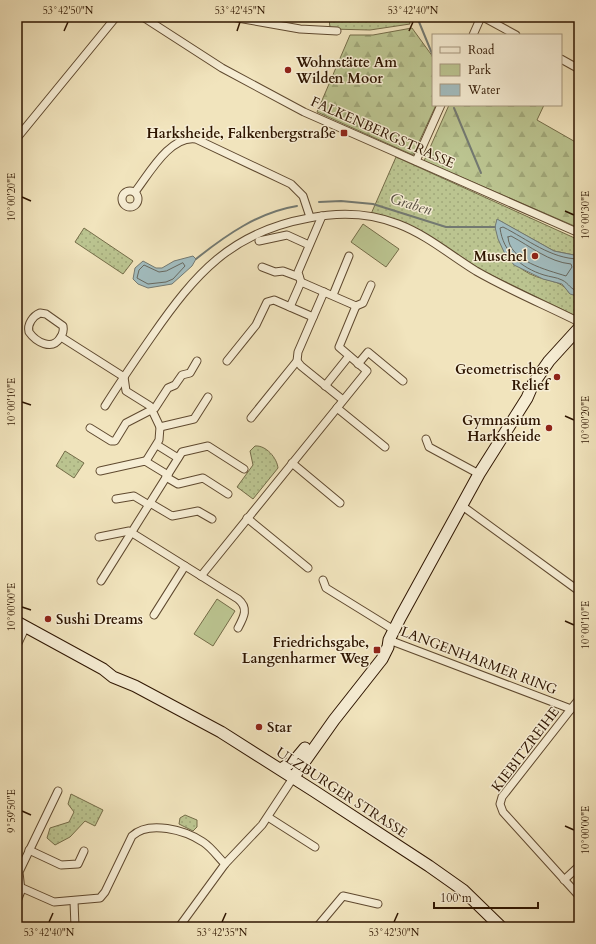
<svg xmlns="http://www.w3.org/2000/svg" width="596" height="944" viewBox="0 0 596 944" font-family="Cardo,serif">
  <defs>
    <pattern id="green-dots" width="8" height="8" patternUnits="userSpaceOnUse"><rect width="8" height="8" fill="#bbc490"/><path d="M2 2h.1M6 6h.1" fill="none" stroke="#a1a87a" stroke-width="1.8" stroke-linecap="round"/></pattern>
    <pattern id="forest-firs" width="22" height="20" patternUnits="userSpaceOnUse"><rect width="22" height="20" fill="#bbc490"/><path d="M5 1l3.5 6h-7zM16 11l3.5 6h-7z" fill="#a1a87a"/></pattern>
  </defs>
  <rect width="100%" height="100%" fill="#f1e4bd"/>
  <filter id="stains"><feTurbulence type="fractalNoise" baseFrequency=".005" numOctaves="4"/><feColorMatrix values="0 0 0 0 .2 0 0 0 0 .09 0 0 0 0 .02 0 0 0 .5 -.17"/></filter>
  <radialGradient id="worn" r=".72"><stop offset=".6" stop-color="#630" stop-opacity="0"/><stop offset="1" stop-color="#630" stop-opacity=".3"/></radialGradient>
  <g fill="url(#green-dots)" stroke="#746c48">
    <path d="M329,17H408L410,24L370,30L330,29Z"/>
    <path d="M396,157L579,240V256L554,251L498,220C495,227 497,232 500,240C507,260 523,274 544,279C556,282 563,283 570,294L577,283L576,276L579,272L578,317L483,271L428,235L371,214Z"/>
    <path d="M84,228L133,261L123,274L75,242Z"/>
    <path d="M255,446C266,445 277,458 278,468L253,499L237,487L253,465L250,451Z"/>
    <path d="M65,451L84,463L74,478L56,466Z"/>
    <path d="M71,794L103,810L95,826L85,821L70,837L55,845L47,838L50,828L69,822L74,812L68,804Z"/>
    <path d="M185,815L197,820V827L193,831L179,824L180,818Z"/>
  </g>
  <g fill="url(#forest-firs)" stroke="#746c48">
    <path d="M412,28L433,57V105H436L413,155L317,112L350,35H373Z"/>
    <path d="M449,105H544L537,120L579,144V228L424,161Z"/>
  </g>
  <g fill="#bbc490" stroke="#746c48">
    <path d="M363,224L399,249L386,267L351,242Z"/>
    <path d="M217,599L235,611L213,646L194,634Z"/>
  </g>
  <g fill="#a1bbbd" stroke="#737971">
    <path d="M497,219L554,251L579,256V272L576,276L577,296L570,294L562,284L543,279L514,265L504,252L498,239L495,227Z"/>
    <path d="M193,256L196,259L192,266L172,284L148,288L138,284L133,279L135,268L143,261L156,268H162L174,261Z"/>
  </g>
  <g fill="none" stroke-linecap="round" stroke-linejoin="round">
    <g stroke="#68685e" stroke-width="1">
      <path d="M508,237L511,236C530,246 549,262 571,264L572,267L566,276C547,270 509,261 508,237Z"/>
      <path d="M579,259C551,259 527,239 503,227L500,228C503,252 521,268 544,275C550,277 556,277 562,280C569,283 571,291 579,291"/>
      <path d="M183,263L185,266L173,279L166,282L148,284L137,278L139,270L144,265L159,272L166,271Z"/>
    </g>
    <g stroke="#737971" stroke-width="2">
      <path d="M417,17L433,56"/>
      <path d="M454,108L481,173"/>
      <path d="M319,202L341,201L373,204L446,227H495"/>
      <path d="M196,259C226,235 259,212 297,206"/>
    </g>
    <defs>
      <g id="minor">
        <path d="M143,17L222,68L304,112L579,233"/>
        <path d="M232,17L300,29L337,31"/>
        <path d="M483,17L516,35"/>
        <path d="M473,35L481,17"/>
        <path d="M561,59L579,69"/>
        <path d="M17,138L116,17"/>
        <path d="M416,161L441,105"/>
        <circle cx="130" cy="199" r="8"/>
        <path d="M135,192C149,174 170,135 196,139L291,184L303,196L310,217"/>
        <path d="M259,241L287,235L309,245"/>
        <path d="M262,267L275,272L283,271L299,277"/>
        <path d="M301,282L356,306L363,303L371,285"/>
        <path d="M333,295L349,256"/>
        <path d="M290,307L301,282L298,272L322,216"/>
        <path d="M40,313L46,314L63,326C64,331 63,334 60,338C52,351 36,342 29,332C27,324 33,316 40,313Z"/>
        <path d="M61,337L124,377"/>
        <path d="M227,361L256,325L267,302L274,300L313,317"/>
        <path d="M297,361L301,366L343,400"/>
        <path d="M358,364L368,352L403,381"/>
        <path d="M124,377L126,391L150,406L160,427L159,440L146,461"/>
        <path d="M325,386L349,356"/>
        <path d="M105,406C120,382 136,359 152,336C195,274 231,232 309,218C339,212 370,213 398,224C427,235 450,255 476,271C509,290 545,305 579,322"/>
        <path d="M337,408L385,447"/>
        <path d="M251,418L297,361L298,352L324,292"/>
        <path d="M160,427L194,419L208,397"/>
        <path d="M90,428L111,441H115L126,423L155,408L168,388L175,385L182,375L190,373L197,361"/>
        <path d="M426,439L429,447L479,474"/>
        <path d="M157,445L178,458"/>
        <path d="M292,463L340,503"/>
        <path d="M100,471L145,461L168,475"/>
        <path d="M166,477L178,484L203,478L228,494"/>
        <path d="M116,499L134,496L149,505"/>
        <path d="M150,503L172,516L198,511L212,519"/>
        <path d="M461,505L579,591"/>
        <path d="M247,518L308,568"/>
        <path d="M99,537L129,531L238,599C249,608 244,617 238,628"/>
        <path d="M201,576L367,371L339,347L356,306"/>
        <path d="M323,580L326,588L394,630"/>
        <path d="M101,581L182,452L208,446L244,469"/>
        <path d="M154,615L185,566"/>
        <path d="M389,640L571,709L579,699"/>
        <path d="M571,709L502,797L500,804L503,812L579,896"/>
        <path d="M268,817L315,847"/>
        <path d="M29,850L61,865L78,864L84,851"/>
        <path d="M564,880L579,866"/>
        <path d="M20,887L54,902L100,898L105,892L132,836C149,820 185,830 203,842C211,847 218,857 225,864"/>
        <path d="M17,901L21,891L19,872L58,791"/>
        <path d="M74,901L75,927"/>
        <path d="M17,926L19,927"/>
        <path d="M179,927L225,864L262,825L293,778"/>
        <path d="M317,927L343,896L378,904"/>
      </g>
      <path id="tertiary" d="M17,643L25,626"/>
      <g id="secondary">
        <path d="M17,622L103,669L113,677L135,686L221,732L314,791L429,866L463,890L501,927"/>
        <path d="M281,769L295,760L305,748"/>
        <path d="M293,778L334,720L382,659L388,647L389,640L400,618L479,474L527,398L533,384L549,361L579,328"/>
      </g>
    </defs>
    <use href="#minor" stroke="#5f492f" stroke-width="9"/>
    <use href="#tertiary" stroke="#5f492f" stroke-width="11"/>
    <use href="#secondary" stroke="#2e1500" stroke-width="13"/>
    <use href="#minor" stroke="#f6edd4" stroke-width="7"/>
    <use href="#tertiary" stroke="#f6edd4" stroke-width="9"/>
    <use href="#secondary" stroke="#f6edd4" stroke-width="11"/>
  </g>
  <path fill="none" stroke="#2e1500" stroke-width="1.5" d="M64,31L68,22M237,31L240,22M409,31L413,22M22,197L31,201M565,211L574,215M22,402L31,405M565,416L574,420M22,607L31,610M565,621L574,625M22,811L31,815M565,826L574,830M49,922L53,913M222,922L226,913M394,922L398,913"/>
  <g fill="#8f2418" stroke="#f6edd4" stroke-width="1.5">
    <circle cx="288" cy="70" r="4"/>
    <rect x="340" y="129" width="8" height="8" rx="2"/>
    <circle cx="535" cy="256" r="4"/>
    <circle cx="557" cy="377" r="4"/>
    <circle cx="549" cy="428" r="4"/>
    <circle cx="48" cy="619" r="4"/>
    <rect x="373" y="646" width="8" height="8" rx="2"/>
    <circle cx="259" cy="727" r="4"/>
  </g>
  <g text-anchor="middle" stroke-width="3" stroke-linejoin="round" paint-order="stroke">
    <g font-size="14" font-weight="bold" fill="#2e1500" stroke="#f6edd4" text-anchor="end">
      <text x="296" y="67" text-anchor="start">Wohnstätte Am<tspan x="296" dy="16">Wilden Moor</tspan></text>
      <text x="336" y="138">Harksheide, Falkenbergstraße</text>
      <text x="527" y="261">Muschel</text>
      <text x="549" y="374">Geometrisches<tspan x="549" dy="16">Relief</tspan></text>
      <text x="541" y="425">Gymnasium<tspan x="541" dy="16">Harksheide</tspan></text>
      <text x="56" y="624" text-anchor="start">Sushi Dreams</text>
      <text x="369" y="647">Friedrichsgabe,<tspan x="369" dy="16">Langenharmer Weg</tspan></text>
      <text x="267" y="732" text-anchor="start">Star</text>
    </g>
    <g font-size="14" fill="#2e1500" stroke="#f6edd4">
      <text transform="translate(383 132) rotate(24)" y="5">FALKENBERGSTRASSE</text>
      <text transform="translate(479 660) rotate(21)" y="5">LANGENHARMER RING</text>
      <text transform="translate(525 749) rotate(-53)" y="5">KIEBITZREIHE</text>
      <text transform="translate(342 792) rotate(33)" y="5">ULZBURGER STRASSE</text>
    </g>
    <g font-size="15" font-style="italic" fill="#564f42" stroke="#f6edd4">
      <text transform="translate(411 204) rotate(17)" y="5">Graben</text>
    </g>
  </g>
  <rect width="596" height="944" fill="none" stroke="#f1e4bd" stroke-width="44"/>
  <rect x="432" y="34" width="130" height="72" fill="#f6edd4" stroke="#a6977f"/>
  <rect x="440" y="47" width="20" height="6" fill="#f6edd4" stroke="#a6977f"/>
  <text x="468" y="54" font-size="12" fill="#2e1500">Road</text>
  <rect x="440" y="64" width="20" height="12" fill="#bbc490" stroke="#a6977f"/>
  <text x="468" y="74" font-size="12" fill="#2e1500">Park</text>
  <rect x="440" y="84" width="20" height="12" fill="#a1bbbd" stroke="#a6977f"/>
  <text x="468" y="94" font-size="12" fill="#2e1500">Water</text>
  <path d="M434 902v6h104v-6" fill="none" stroke="#2e1500" stroke-width="2"/>
  <text x="440" y="902" font-size="12" fill="#2e1500" stroke="#f6edd4" stroke-width="3" paint-order="stroke">100 m</text>
  <rect x="22" y="22" width="552" height="900" fill="none" stroke="#2e1500" stroke-width="1.5"/>
  <g font-size="10" text-anchor="middle" fill="#2e1500">
    <text x="68" y="14">53°42'50"N</text>
    <text x="240" y="14">53°42'45"N</text>
    <text x="413" y="14">53°42'40"N</text>
    <text transform="translate(11 197) rotate(-90)" y="4">10°00'20"E</text>
    <text transform="translate(585 215) rotate(-90)" y="4">10°00'30"E</text>
    <text transform="translate(11 402) rotate(-90)" y="4">10°00'10"E</text>
    <text transform="translate(585 420) rotate(-90)" y="4">10°00'20"E</text>
    <text transform="translate(11 607) rotate(-90)" y="4">10°00'00"E</text>
    <text transform="translate(585 625) rotate(-90)" y="4">10°00'10"E</text>
    <text transform="translate(11 811) rotate(-90)" y="4">9°59'50"E</text>
    <text transform="translate(585 830) rotate(-90)" y="4">10°00'00"E</text>
    <text x="49" y="936">53°42'40"N</text>
    <text x="222" y="936">53°42'35"N</text>
    <text x="394" y="936">53°42'30"N</text>
  </g>
  <rect width="100%" height="100%" filter="url(#stains)"/>
  <rect width="100%" height="100%" fill="url(#worn)"/>
</svg>
